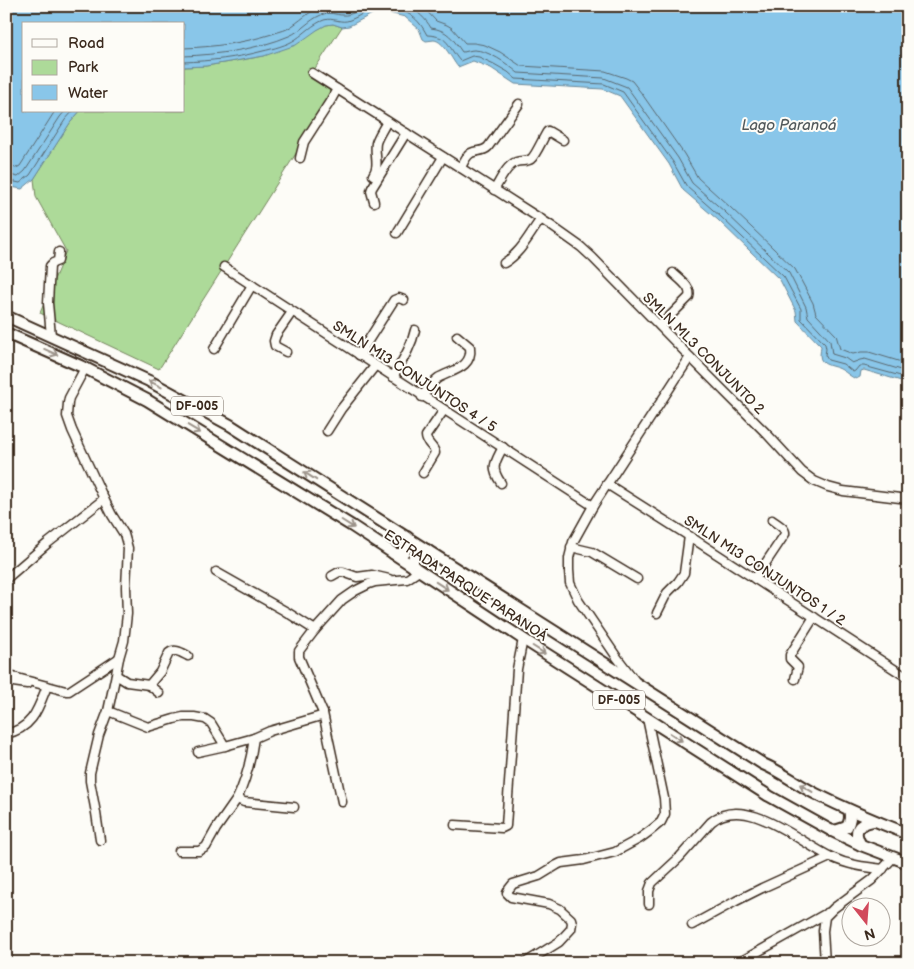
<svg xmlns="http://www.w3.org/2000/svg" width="914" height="969" viewBox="0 0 914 969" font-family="'Balsamiq Sans',sans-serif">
  <rect width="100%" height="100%" fill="#fdfcf7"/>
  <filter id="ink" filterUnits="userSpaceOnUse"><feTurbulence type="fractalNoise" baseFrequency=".02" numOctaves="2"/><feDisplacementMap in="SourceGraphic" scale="10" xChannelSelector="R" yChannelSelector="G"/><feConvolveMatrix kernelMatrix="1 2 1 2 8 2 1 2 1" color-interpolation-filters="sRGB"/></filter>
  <g filter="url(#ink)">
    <path fill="#adda99" stroke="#74825c" d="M333,24L342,27L312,73L337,89L159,369L40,313L66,251L36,197L34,179L70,123L80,111H184V67L206,66L264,56L326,25Z"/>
    <path fill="#89c6e9" stroke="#6a8898" d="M6,6H908V383L864,370L861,371L860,377L856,379C851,377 847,373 842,370C835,365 820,367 820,355C820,352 821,349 821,346L797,321L796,311L780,280L718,220L683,190L669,164L620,96L603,89L515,84L491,68L473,61L458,67C452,60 444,41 434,40C431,40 429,41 426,41L423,39L419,29L405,17L385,12H376L349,26L342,27L333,24L326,25L317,30L296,45L264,56L206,66L184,67V24H24V111H80L70,123L34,179L22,189L11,187L6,184Z"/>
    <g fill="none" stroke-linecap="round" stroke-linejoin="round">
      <g stroke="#5a686f" stroke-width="1">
        <path d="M409,6C418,12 426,19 431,28C448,30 453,39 462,52C466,52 470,50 474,50C488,50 508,64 518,73L604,78L627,87L678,158L692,183L725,212L789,273L806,307L808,317L830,341L832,354L845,358L852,363L860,360L865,359L908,372"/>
        <path d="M422,6L436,21L447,25L452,28L465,43H474L485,45L500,52L521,66L605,71L626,78L632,81L642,94L684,154L698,178L730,207L795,269L813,303L816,314L836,335L840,349L853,354L861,352H869L908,364"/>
        <path d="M184,48C213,47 244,43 272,34C277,32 283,31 287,29C300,22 309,10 324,6"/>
        <path d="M184,56C216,55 259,49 289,36C301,31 309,20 321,15C330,11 335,15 343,15C350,16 359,10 364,6"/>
        <path d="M184,62C210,61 237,58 263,51C272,49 288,45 296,39C305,33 313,24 324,20C333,17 341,24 350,20C358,17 366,11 374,8C378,6 385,7 389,8C409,11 418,18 427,35C450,36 447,46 460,61L472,56L479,57L494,64L508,72L516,79L604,84L623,92L673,162L687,187L721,217L784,277L801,309V319L825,344L826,349L825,355L828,360L843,364L853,372L855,371L859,366H864L908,378"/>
        <path d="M6,166L16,168L20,166L55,111"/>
        <path d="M6,174L18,177L25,171L60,117L65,111"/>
        <path d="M6,180L20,183L30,175L65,120L73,111"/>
      </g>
      <defs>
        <g id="minor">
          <path d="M312,73L550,225L581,247L593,258L690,357L767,434L802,472L814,481L828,487L843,491L908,499"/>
          <path d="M300,158L304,142L331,100L337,89"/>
          <path d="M461,168C463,163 466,156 471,153C477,150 483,152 488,147L519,104"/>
          <path d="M373,175C380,165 374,155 376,143C378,136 384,128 387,121"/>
          <path d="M494,190C500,181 506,166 516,162C521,160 527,162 531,159C536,155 543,138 547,132L548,131L563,140"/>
          <path d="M374,202L371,191L372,188L406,133"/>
          <path d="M397,233L443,157"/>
          <path d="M504,263C521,253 529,235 541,219"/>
          <path d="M224,267L593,506"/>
          <path d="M660,326L689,297C692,287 680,280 673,273"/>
          <path d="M51,336L48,303L50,266L53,263L58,261L59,252"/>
          <path d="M214,349L252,285"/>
          <path d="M286,352L275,346L274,341L276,335L292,312"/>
          <path d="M359,355L394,300L399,298L404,300"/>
          <path d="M85,368L69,398L68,403L67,416L72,430L104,499L112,515L124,534L128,548L126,587L127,614L124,641L119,658L116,674L108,711L99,735L90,773V781L96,813L100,840"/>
          <path d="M393,377C402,361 411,348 415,330"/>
          <path d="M422,397C427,390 432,382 438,378C452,370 473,368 470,347L457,336"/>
          <path d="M327,431L341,409L375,366"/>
          <path d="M423,473L435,453C434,446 426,444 426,436L444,410"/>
          <path d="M501,483C490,467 495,463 503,447"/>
          <path d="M607,484L689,536L908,678"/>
          <path d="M571,547L592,552L637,579"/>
          <path d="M216,572L285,611L315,630"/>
          <path d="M332,576L339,572H343L357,577L372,575L389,579"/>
          <path d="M6,579L48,543L104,499"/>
          <path d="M755,579L785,534C786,528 777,524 772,520"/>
          <path d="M657,613L667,593L678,582L684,573L689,536"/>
          <path d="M6,675L66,691H69L119,658"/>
          <path d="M116,675L127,682L149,685L160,672L169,653C175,648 182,653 188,656"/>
          <path d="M795,679L798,667L790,659V655L814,617"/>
          <path d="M6,681L27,684"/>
          <path d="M635,681L616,656L578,600L570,583L569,570V558L573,542L593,506L690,357"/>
          <path d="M149,685L159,693"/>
          <path d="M108,711L148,727L174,719L183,717H194L205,719L211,723L225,746"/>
          <path d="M323,713L342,802"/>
          <path d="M6,734C33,728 38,709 47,686"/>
          <path d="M198,752L225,746L254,738"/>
          <path d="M294,807L244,802L237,799C247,778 251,760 254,738L270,731L321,716L323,713L299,657V651L315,630L342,600L355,591L369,584L375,582L407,579L419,571"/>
          <path d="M455,825L502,828L506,826L517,669L523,639"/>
          <path d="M179,851H199L206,847L216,829L237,799"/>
          <path d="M649,904V891L652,883L679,858L711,822C745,793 799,842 831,857C848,865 864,867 883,869"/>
          <path d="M692,925L736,901L762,888L830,857"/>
          <path d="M525,963L559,942L571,929L572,923L571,919L560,909L549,904L511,897L507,893L509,889L513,884L539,876L557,865L561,863L584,860L615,852L639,839L650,831L661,822L665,814L664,798L647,718"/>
          <path d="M738,963L827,913"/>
          <path d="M825,963L823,931L825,917L834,908L872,880L893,858"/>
        </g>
        <g id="major">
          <path d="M6,316L149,381L230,425L763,764C782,772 798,785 816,794C846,809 877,822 908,834"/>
          <path d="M6,333L85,368L147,400L352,526L523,639L769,796L832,831L861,845L908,863"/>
          <path d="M394,554H401L405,551L407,544V537"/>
          <path d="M414,568C411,555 415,552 427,550"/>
          <path d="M832,831L838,830L847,827C850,821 851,817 849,810"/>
          <path d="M861,845C852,830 858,824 873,821"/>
        </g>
      </defs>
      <use href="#minor" stroke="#3b2a1e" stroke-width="11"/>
      <use href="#major" stroke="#3b2a1e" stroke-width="14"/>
      <use href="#minor" stroke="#fdfcf7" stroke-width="8"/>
      <use href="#major" stroke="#fdfcf7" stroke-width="10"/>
    </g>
    <defs><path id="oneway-shaft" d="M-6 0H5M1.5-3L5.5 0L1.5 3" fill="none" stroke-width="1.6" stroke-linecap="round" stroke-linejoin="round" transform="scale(1.25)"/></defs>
    <g stroke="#9c938a">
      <use href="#oneway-shaft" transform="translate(51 352) rotate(24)"/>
      <use href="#oneway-shaft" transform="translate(155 384) rotate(-153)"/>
      <use href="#oneway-shaft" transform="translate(194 429) rotate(31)"/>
      <use href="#oneway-shaft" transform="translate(310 476) rotate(-147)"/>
      <use href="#oneway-shaft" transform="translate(348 524) rotate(32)"/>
      <use href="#oneway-shaft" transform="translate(442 586) rotate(33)"/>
      <use href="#oneway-shaft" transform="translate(539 650) rotate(32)"/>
      <use href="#oneway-shaft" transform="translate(676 737) rotate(33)"/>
      <use href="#oneway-shaft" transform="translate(806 788) rotate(-149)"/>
    </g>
  </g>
  <g text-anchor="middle" stroke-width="4" stroke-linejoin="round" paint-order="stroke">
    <g fill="#fdfcf7" stroke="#75695f" stroke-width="1">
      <rect x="171" y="396.5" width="52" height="19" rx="4"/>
      <rect x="593" y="690.5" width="52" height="19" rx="4"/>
    </g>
    <g font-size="12" font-weight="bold" fill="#3b2a1e">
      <text x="197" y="410">DF-005</text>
      <text x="619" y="704">DF-005</text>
    </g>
    <g font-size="14" fill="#3b2a1e" stroke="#fdfcf7">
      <text transform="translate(704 353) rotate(45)" y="5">SMLN ML3 CONJUNTO 2</text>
      <text transform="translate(415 376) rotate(33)" y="5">SMLN MI3 CONJUNTOS 4 / 5</text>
      <text transform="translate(765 570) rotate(33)" y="5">SMLN MI3 CONJUNTOS 1 / 2</text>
      <text transform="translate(466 585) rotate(33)" y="5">ESTRADA PARQUE PARANOÁ</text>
    </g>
    <g font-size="15" font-style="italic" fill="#52595b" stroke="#fdfcf7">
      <text x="789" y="130">Lago Paranoá</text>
    </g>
  </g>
  <rect width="914" height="969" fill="none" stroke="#fdfcf7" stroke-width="25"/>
  <rect x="12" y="12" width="889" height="944" fill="none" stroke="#3b2a1e" stroke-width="2" filter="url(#ink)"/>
  <rect x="22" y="22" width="162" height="90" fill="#fdfcf7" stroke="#afa8a0"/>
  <rect x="32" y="39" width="25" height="8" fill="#fdfcf7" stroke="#afa8a0"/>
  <text x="68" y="48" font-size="15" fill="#3b2a1e">Road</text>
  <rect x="32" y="60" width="25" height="15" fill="#adda99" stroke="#afa8a0"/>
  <text x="68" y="72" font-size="15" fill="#3b2a1e">Park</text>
  <rect x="32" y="85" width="25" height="15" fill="#89c6e9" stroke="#afa8a0"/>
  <text x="68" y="98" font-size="15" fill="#3b2a1e">Water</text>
  <g transform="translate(866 922) rotate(163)"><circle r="24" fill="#fdfcf7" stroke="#afa8a0"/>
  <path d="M0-4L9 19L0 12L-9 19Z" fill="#d1495b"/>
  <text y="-8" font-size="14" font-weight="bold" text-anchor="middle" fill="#3b2a1e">N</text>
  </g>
</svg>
